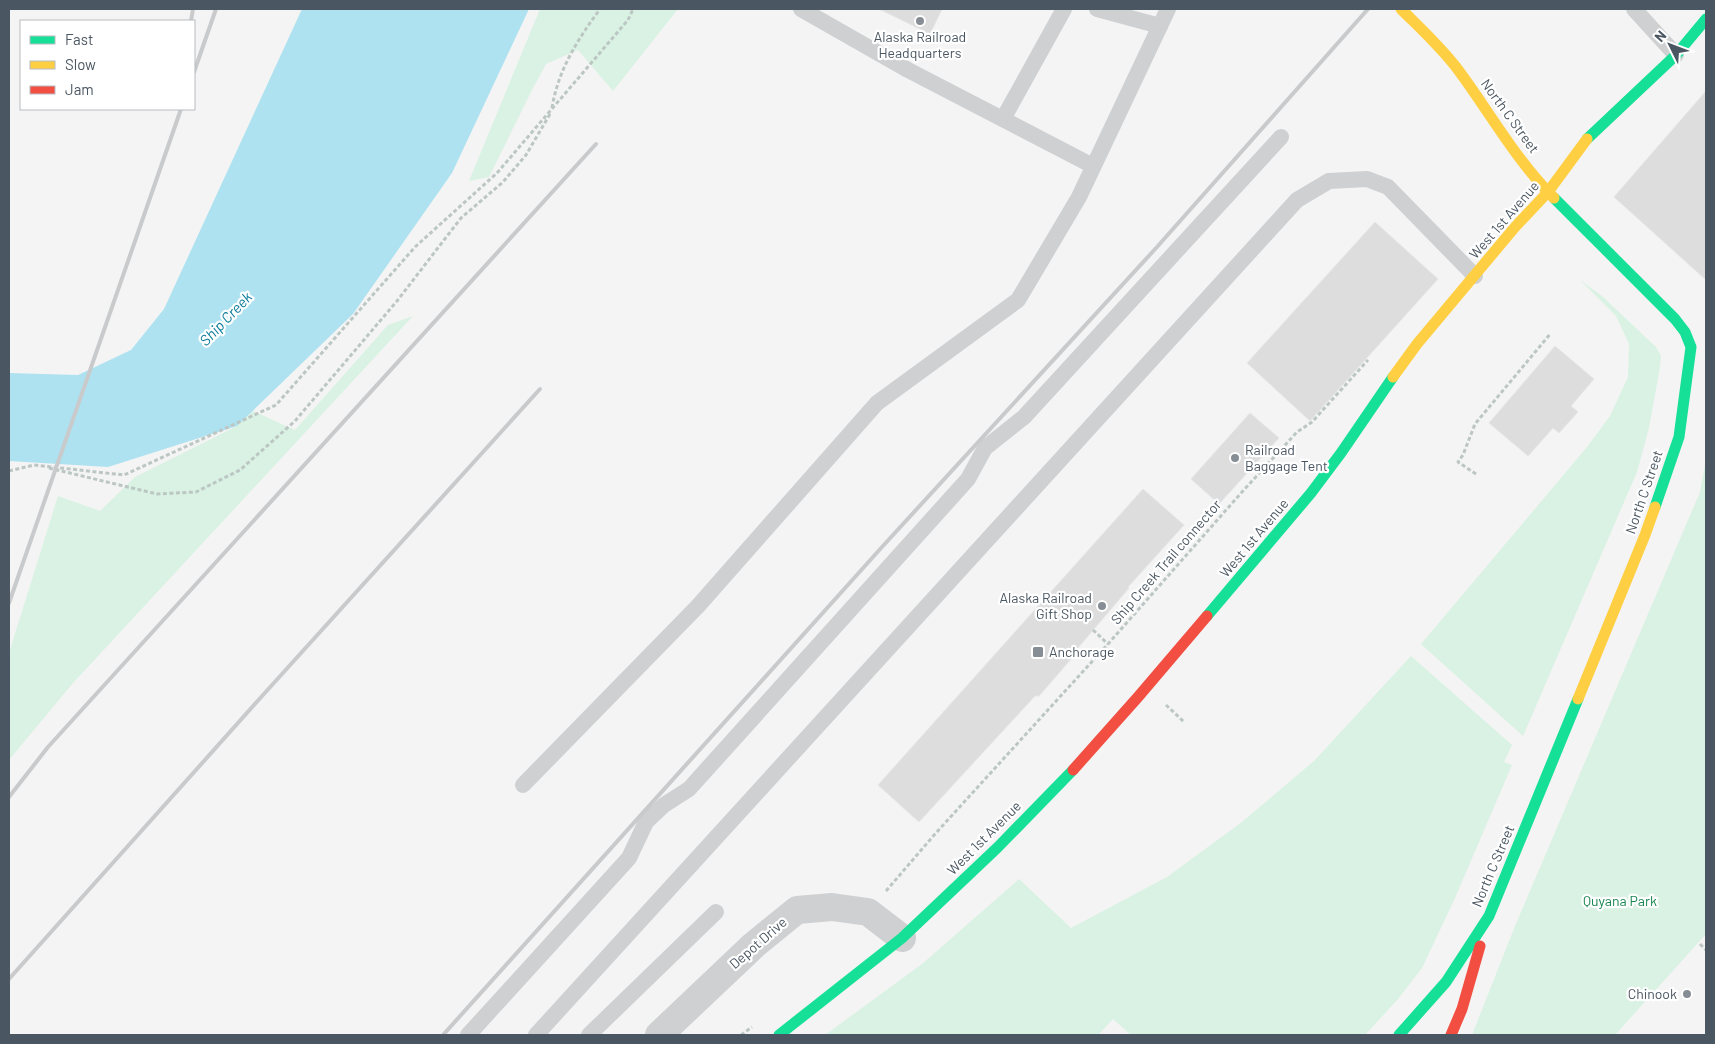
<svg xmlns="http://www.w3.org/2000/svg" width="1715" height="1044" viewBox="0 0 1715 1044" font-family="Barlow,sans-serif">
  <rect width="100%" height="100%" fill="#f4f4f4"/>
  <g fill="#d9f2e3">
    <path d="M540,9H678L613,91L578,50L546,64L533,88L489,177L469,181Z"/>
    <path d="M1580,280L1602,296L1656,347L1661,356L1660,367L1649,428L1637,472L1523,736L1421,644L1587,447L1610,416L1628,377L1629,344L1616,316Z"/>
    <path d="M413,316L73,683L9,760V653L58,496L100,511L135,477L237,426L253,411L295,430L388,325Z"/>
    <path d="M1706,460V934L1615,1035H1472L1515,926L1700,492Z"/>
    <path d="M1411,656L1512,745L1504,762L1512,765L1455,898L1422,968L1398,999L1365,1035H1131L1113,1019L1098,1035H825L922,964L1019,879L1071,928L1167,877L1242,822L1314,761Z"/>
  </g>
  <path fill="#aee2f0" d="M302,9H529L452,173L353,314L237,426L108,467L9,461V373L78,375L131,350L164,309Z"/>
  <g fill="#ddddde" stroke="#e5e6e7">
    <path d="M879,9H942L930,34Z"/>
    <path d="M1706,91V280L1614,197Z"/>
    <path d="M1375,222L1438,279L1310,421L1247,363Z"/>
    <path d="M1555,346L1594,379L1571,406L1578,412L1559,433L1553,428L1528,456L1489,423Z"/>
    <path d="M1250,413L1279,438L1219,504L1191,479Z"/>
    <path d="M1143,489L1184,525L1128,587L1129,588L1071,656L1072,658L1039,696H1035L919,822L878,785Z"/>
  </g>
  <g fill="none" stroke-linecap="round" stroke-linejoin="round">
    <g stroke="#bcc7c4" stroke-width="3" stroke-dasharray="4 2.5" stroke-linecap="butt">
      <path d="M552,108C558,70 578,39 600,9"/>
      <path d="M49,468L157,494L196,492L240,470L295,421L397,301L461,218L503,182L526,155L550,114"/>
      <path d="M9,471L34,465L124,475L276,405L415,247L497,173L628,20L633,9"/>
      <path d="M1476,474L1458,462L1463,455L1475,424L1551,333"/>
      <path d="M1093,630L1108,644"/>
      <path d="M1166,705L1184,722"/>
      <path d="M886,891L935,834L1108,644L1242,492L1297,432L1312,422L1368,360"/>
      <path d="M1700,944L1706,950"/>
      <path d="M741,1035L752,1027"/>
    </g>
    <g stroke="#ced0d2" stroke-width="16">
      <path d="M801,9L908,70L1093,166"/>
      <path d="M1097,9L1160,26"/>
      <path d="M1634,9L1676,55"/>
      <path d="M1003,119L1064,9"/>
      <path d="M523,785L698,606L877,403L1018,300L1079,197L1168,9"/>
      <path d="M468,1035L629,858L646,822L664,805L689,789L968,479L985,448L1024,417L1281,137"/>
      <path d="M536,1035L1297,200L1329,181L1367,179L1388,187L1475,276"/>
      <path d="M589,1035L716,912"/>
    </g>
    <path stroke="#ced0d2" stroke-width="28" d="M659,1035L754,945L797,910L832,907L868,912L902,938"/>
    <g stroke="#16e098" stroke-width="11">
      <path d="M1587,139L1676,55L1706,19"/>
      <path d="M1554,198L1675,319L1685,332L1691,347L1679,437L1655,507"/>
      <path d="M1207,616L1311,493L1341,453L1393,377"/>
      <path d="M779,1035L902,938L998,847L1073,770"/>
      <path d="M1399,1035L1446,982L1489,916L1578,699"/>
    </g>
    <g stroke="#ffcf43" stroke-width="11">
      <path d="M1401,9C1421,29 1442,48 1459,71C1490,113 1516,160 1554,198"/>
      <path d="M1393,377L1417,344L1515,227L1548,192L1587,139"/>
      <path d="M1578,699L1645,535L1655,507"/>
    </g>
    <g stroke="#f24e42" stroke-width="11">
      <path d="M1073,770L1138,697L1207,616"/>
      <path d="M1451,1035L1462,1009L1480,946"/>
    </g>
    <g stroke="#c9cacc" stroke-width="4">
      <path d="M191,21L193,9"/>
      <path d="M194,72L216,9"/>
      <path d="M9,603L181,109"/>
      <path d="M9,797L48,747L596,144"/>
      <path d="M9,979L263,695L540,389"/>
      <path d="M443,1035L882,547L1157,247L1368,9"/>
    </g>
  </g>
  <g fill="#868d94" stroke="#fff" stroke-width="2">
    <circle cx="920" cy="21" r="5"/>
    <circle cx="1235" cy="458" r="5"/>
    <circle cx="1102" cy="606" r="5"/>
    <rect x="1032" y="646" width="12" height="12" rx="2.5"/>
    <circle cx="1687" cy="994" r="5"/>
  </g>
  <g text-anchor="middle" stroke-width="4.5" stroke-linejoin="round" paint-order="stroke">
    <g font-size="14" fill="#4a5661" stroke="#fff" text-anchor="start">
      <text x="920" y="42" text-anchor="middle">Alaska Railroad<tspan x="920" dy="16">Headquarters</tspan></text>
      <text x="1245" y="455">Railroad<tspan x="1245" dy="16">Baggage Tent</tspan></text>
      <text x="1092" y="603" text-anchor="end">Alaska Railroad<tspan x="1092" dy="16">Gift Shop</tspan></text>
      <text x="1049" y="657">Anchorage</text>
      <text x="1677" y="999" text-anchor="end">Chinook</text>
    </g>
    <g font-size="14" fill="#4a5661" stroke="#fff">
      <text transform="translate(1510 116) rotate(54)" y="5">North C Street</text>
      <text transform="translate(1504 220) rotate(-49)" y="5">West 1st Avenue</text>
      <text transform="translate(1644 492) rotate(-71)" y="5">North C Street</text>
      <text transform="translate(1254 538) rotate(-50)" y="5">West 1st Avenue</text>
      <text transform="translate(1166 562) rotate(-49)" y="5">Ship Creek Trail connector</text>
      <text transform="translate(984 838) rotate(-45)" y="5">West 1st Avenue</text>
      <text transform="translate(1493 866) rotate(-67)" y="5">North C Street</text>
      <text transform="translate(758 943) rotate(-41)" y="5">Depot Drive</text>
    </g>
    <g font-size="14" fill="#17864f" stroke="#fff">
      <text x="1620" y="906">Quyana Park</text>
    </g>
    <g font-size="15" font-style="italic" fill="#0c7c9b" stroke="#fff">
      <text transform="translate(226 319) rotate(-46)" y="5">Ship Creek</text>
    </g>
  </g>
  <rect width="1715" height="1044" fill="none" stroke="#4a5661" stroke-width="20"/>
  <rect x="20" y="20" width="175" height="90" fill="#ffffff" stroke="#b7bbc0"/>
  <rect x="30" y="36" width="25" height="8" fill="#16e098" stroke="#b7bbc0"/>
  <text x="65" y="45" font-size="15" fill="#4a5661">Fast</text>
  <rect x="30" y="61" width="25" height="8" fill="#ffcf43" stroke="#b7bbc0"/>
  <text x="65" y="70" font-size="15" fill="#4a5661">Slow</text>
  <rect x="30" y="86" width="25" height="8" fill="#f24e42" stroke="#b7bbc0"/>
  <text x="65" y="95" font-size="15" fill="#4a5661">Jam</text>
  <g transform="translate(1670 45) rotate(312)" stroke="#ffffff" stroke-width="4" paint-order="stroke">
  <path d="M0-4L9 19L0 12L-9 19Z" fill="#4a5661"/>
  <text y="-8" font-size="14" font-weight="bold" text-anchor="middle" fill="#4a5661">N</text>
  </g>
</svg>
